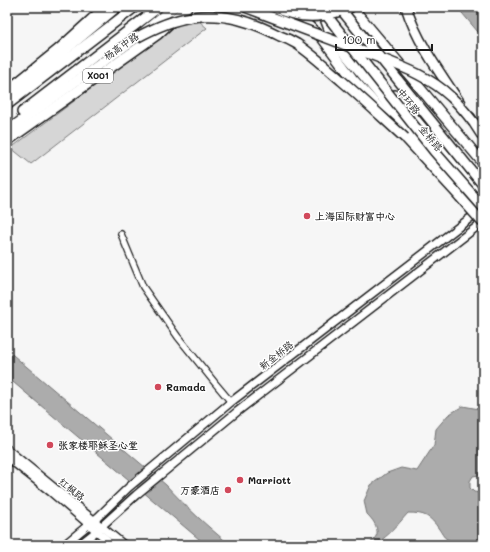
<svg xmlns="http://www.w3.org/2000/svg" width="490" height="552" viewBox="0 0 490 552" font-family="Mali,'LXGW WenKai TC',sans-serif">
  <rect width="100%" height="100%" fill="#f6f6f6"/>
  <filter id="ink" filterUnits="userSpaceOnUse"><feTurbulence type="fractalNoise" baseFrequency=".025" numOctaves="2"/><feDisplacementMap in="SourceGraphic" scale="8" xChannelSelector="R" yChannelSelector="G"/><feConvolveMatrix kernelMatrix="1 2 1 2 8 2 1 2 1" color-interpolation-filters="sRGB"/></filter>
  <g filter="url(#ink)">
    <path fill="#d6d6d6" stroke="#797979" d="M191,14L207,28L31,164L11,148Z"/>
    <g fill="#acacac" stroke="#727272">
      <path d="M457,7H483V38Z"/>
      <path d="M7,350L166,485C186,507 207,526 230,545H206L7,377Z"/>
      <path d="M463,406L479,409L481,416L483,417V477L479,475L473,476L470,481V488L474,492L481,493L483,491V545C471,545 457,547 447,539C443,537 442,533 439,529C430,516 425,513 408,513C398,524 384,543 369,545C371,542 376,538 377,534C378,526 372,519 367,514L364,501L371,485L387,473L401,468L417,471L434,445L436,429L448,415Z"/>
    </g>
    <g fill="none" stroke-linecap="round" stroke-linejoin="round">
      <defs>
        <path id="minor" d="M121,234L143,287L178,337L215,383L231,402"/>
        <g id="tertiary">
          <path d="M7,449L124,545"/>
          <path d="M7,457L51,492L113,545"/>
          <path d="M64,545L98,517L129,487L231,402L478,212"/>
          <path d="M79,545L93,534L136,495L238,411L483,222"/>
        </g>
        <g id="primary">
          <path d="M352,7L483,163"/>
          <path d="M324,16L330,32L336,43L478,212L483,213"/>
          <path d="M395,95L483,200"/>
          <path d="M7,97L28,81L117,7"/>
          <path d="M7,141L158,34L187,7"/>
        </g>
        <g id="trunk">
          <path d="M288,7L322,38L352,78L393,123"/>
          <path d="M406,7C417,42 440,73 460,103"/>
          <path d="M7,91L59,49L105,7"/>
          <path d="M7,105L135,7"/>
          <path d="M22,112L159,7"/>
          <path d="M470,117L483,137"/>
          <path d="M7,131L136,38L174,7"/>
          <path d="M401,133L460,197"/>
        </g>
      </defs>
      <use href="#minor" stroke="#1c1c1c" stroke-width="8"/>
      <use href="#tertiary" stroke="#1c1c1c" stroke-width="10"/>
      <use href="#primary" stroke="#1c1c1c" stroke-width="12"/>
      <use href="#trunk" stroke="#1c1c1c" stroke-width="12"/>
      <use href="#minor" stroke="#fff" stroke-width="5.5"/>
      <use href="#tertiary" stroke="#fff" stroke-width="7"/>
      <use href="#primary" stroke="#fff" stroke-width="9"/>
      <use href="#trunk" stroke="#fff" stroke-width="9"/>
      <defs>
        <g id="trunk-bridge">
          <path d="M245,7L380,58C406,68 431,78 451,97C460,105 467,114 474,123"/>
          <path d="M273,7C294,17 314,20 337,12C342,11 347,10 351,7"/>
          <path d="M320,7L434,151L483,207"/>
          <path d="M339,7L483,185"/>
          <path d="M136,38C154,28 172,20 192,17C224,12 253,22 280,36C286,38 292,41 297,44C313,55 327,68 342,81C363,99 384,119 405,138"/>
          <path d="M460,197L483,223"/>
        </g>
      </defs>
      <use href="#trunk-bridge" stroke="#1c1c1c" stroke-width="12" stroke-linecap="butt"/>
      <use href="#trunk-bridge" stroke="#fff" stroke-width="9"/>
    </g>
  </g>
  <g fill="#d1495b" stroke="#fff" stroke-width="1.5">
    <circle cx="307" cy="216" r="4"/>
    <circle cx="158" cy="387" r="4"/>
    <circle cx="50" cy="445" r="4"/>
    <circle cx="240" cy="480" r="4"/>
    <circle cx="228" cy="490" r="4"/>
  </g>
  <g text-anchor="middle" stroke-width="3" stroke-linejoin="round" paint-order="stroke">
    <rect fill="#fff" stroke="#606060" stroke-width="1" x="83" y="69" width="30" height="14" rx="3"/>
    <g font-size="9" font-weight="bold" fill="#1c1c1c">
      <text x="98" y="79">X001</text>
    </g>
    <g font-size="10" fill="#1c1c1c" stroke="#fff">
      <text transform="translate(121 46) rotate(-35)" y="4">杨高中路</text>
      <text transform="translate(409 101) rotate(52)" y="4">中环路</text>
      <text transform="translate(431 138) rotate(50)" y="4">金桥路</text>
      <text transform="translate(276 355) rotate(-38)" y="4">新金桥路</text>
      <text transform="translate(72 489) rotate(39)" y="4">红枫路</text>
    </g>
    <g font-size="10" font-weight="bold" fill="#1c1c1c" stroke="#fff" text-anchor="start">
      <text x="315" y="220">上海国际财富中心</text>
      <text x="166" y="391">Ramada</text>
      <text x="58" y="449">张家楼耶稣圣心堂</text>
      <text x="248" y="484">Marriott</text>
      <text x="220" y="494" text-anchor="end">万豪酒店</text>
    </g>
  </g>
  <rect width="490" height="552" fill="none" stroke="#fff" stroke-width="24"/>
  <rect x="12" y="12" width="466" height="528" fill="none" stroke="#1c1c1c" stroke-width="1.5" filter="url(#ink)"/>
  <path d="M336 44v6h96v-6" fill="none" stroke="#1c1c1c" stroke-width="2"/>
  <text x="342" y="44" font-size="12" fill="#1c1c1c" stroke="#ffffff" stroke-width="3" paint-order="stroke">100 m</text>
</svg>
